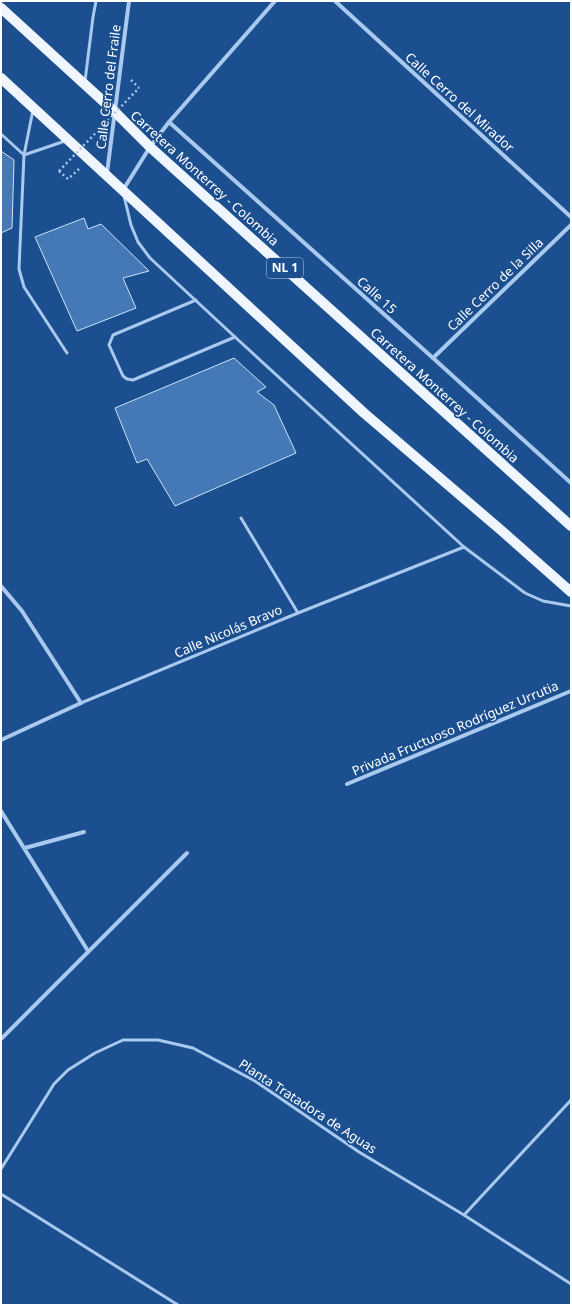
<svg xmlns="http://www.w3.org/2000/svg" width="572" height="1306" viewBox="0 0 572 1306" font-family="'Noto Sans',sans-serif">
  <rect width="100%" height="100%" fill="#1b4f8f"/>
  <g fill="#4478b7" stroke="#cfe3fa">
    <path d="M1,151L14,160L12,228L1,233Z"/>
    <path d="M84,218L88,229L101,224L149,271L123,278L136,308L77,331L35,237Z"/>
    <path d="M234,358L266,387L257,392L274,405L296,453L175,506L147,459L137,463L115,408Z"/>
  </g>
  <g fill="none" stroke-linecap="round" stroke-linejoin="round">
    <g stroke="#a9c9ee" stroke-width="2.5" stroke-dasharray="2 3" stroke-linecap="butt">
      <path d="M131,80L139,88"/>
      <path d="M59,171L68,179L79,169"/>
    </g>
    <g stroke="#a9c9ee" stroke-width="3">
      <path d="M85,81L93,17L96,1"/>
      <path d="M33,110L24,155L19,269L24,287L67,353"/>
      <path d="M1,134L24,155L65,141"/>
      <path d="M124,196L131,225L138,242L150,258L235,337L464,547L525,593L543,601L571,606"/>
      <path d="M196,300L113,335L109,345L123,376L127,379L133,380L235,337"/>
      <path d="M241,518L298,613"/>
      <path d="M81,703L298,613L464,547"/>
      <path d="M1,1169L54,1084L68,1070L95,1053L123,1040H158L193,1048L255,1081L359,1152L464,1215L571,1284"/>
      <path d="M1,1194L178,1305"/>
      <path d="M464,1215L571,1100"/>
    </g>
    <g stroke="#a9c9ee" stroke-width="4">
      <path d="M335,1L571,217"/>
      <path d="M169,122L433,358L571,483"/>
      <path d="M107,173L129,1"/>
      <path d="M123,190L150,147L169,122L275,1"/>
      <path d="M433,358L571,225"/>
      <path d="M1,586L22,611L81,703L1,740"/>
      <path d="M347,784L571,691"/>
      <path d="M1,811L88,951"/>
      <path d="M25,848L84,832"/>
      <path d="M1,1039L187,853"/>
    </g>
    <g stroke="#f0f6ff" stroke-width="10">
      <path d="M1,8L115,112L150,147L571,526"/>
      <path d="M1,78L364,413L502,531L571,592"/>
    </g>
    <path stroke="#a9c9ee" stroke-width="2.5" stroke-dasharray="2 3" stroke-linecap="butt" d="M59,171L139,88"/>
  </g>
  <g text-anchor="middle" stroke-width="3.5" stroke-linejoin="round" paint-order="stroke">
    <rect fill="#1b4f8f" stroke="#bbcadd" stroke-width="1" x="267" y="258" width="36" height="20" rx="3"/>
    <g font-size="12" font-weight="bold" fill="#fff">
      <text x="285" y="272">NL 1</text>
    </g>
    <g font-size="13" fill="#fff" stroke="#1b4f8f">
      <text transform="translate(108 87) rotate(-83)" y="5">Calle Cerro del Fraile</text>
      <text transform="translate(460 102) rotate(42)" y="5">Calle Cerro del Mirador</text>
      <text transform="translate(205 178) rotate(42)" y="5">Carretera Monterrey - Colombia</text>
      <text transform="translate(495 284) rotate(-44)" y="5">Calle Cerro de la Silla</text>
      <text transform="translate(377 295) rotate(42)" y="5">Calle 15</text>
      <text transform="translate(445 395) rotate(42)" y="5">Carretera Monterrey - Colombia</text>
      <text transform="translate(228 631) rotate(-23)" y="5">Calle Nicolás Bravo</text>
      <text transform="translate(455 728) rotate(-23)" y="5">Privada Fructuoso Rodríguez Urrutia</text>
      <text transform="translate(308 1106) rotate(33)" y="5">Planta Tratadora de Aguas</text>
    </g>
  </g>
  <rect width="572" height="1306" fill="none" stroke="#ffffff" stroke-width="4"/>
</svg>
